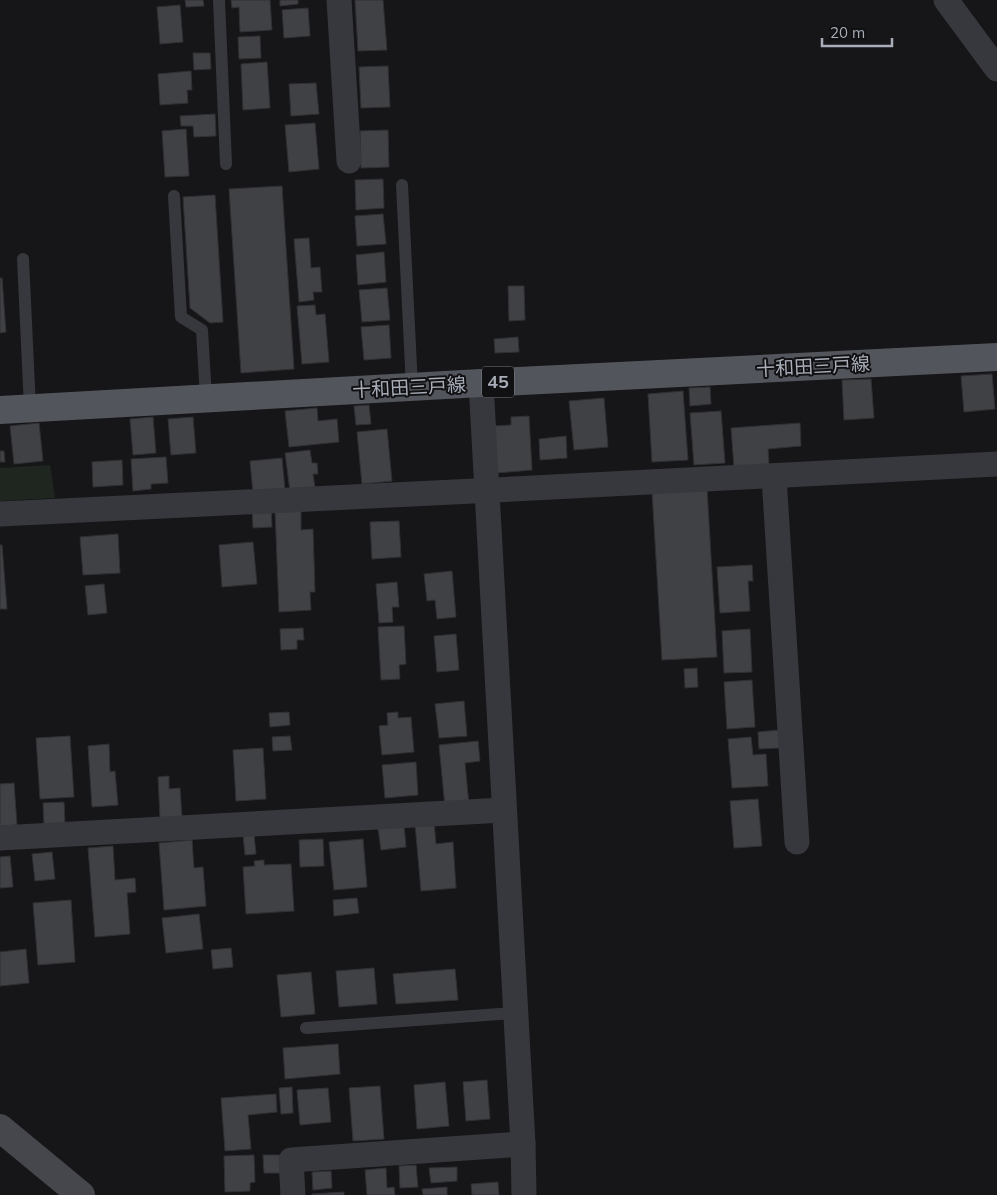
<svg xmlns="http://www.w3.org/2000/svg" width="997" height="1195" viewBox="0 0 997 1195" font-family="Mulish,'Noto Sans JP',sans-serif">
  <rect width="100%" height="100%" fill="#161618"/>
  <path fill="#1e261f" d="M50,465L55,498L0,501V468Z"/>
  <g fill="#404145" stroke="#303034">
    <path d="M185,0H203L204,6L186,7Z"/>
    <path d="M231,0H270L272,30L240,32L239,7L232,8Z"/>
    <path d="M280,0H298V4L280,6Z"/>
    <path d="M355,0H383L387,50L358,51Z"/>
    <path d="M180,5L183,42L160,44L157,7Z"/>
    <path d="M308,8L310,36L284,38L282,10Z"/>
    <path d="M260,36L261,58L239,59L238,37Z"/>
    <path d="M193,53H210L211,69L194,70Z"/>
    <path d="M267,62L270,108L243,110L241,64Z"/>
    <path d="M388,66L390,107L361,108L359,67Z"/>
    <path d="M191,71L192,90H187L188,103L160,105L158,74Z"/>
    <path d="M316,83L319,114L291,116L289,84Z"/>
    <path d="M215,114L216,136L194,137L193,126H181L180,116Z"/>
    <path d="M315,123L319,169L289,172L285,125Z"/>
    <path d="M186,129L189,176L165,177L162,131Z"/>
    <path d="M388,130L389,167L361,168L360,131Z"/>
    <path d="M383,179L384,208L356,210L355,180Z"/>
    <path d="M282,186L294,369L241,373L229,189Z"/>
    <path d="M215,195L223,322L210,323L190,308L183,197Z"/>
    <path d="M383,214L386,244L357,246L355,216Z"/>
    <path d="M309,238L311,268L320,267L322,292H313L314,300L299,302L294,239Z"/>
    <path d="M384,252L386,282L358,285L356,255Z"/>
    <path d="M0,278H2L6,332L0,333Z"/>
    <path d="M508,286H524L525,320L509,321Z"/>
    <path d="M387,288L390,320L362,322L359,290Z"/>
    <path d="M315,305L316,315L325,314L329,362L302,364L297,306Z"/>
    <path d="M389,325L391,358L364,360L361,327Z"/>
    <path d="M518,337L519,352L495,353L494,339Z"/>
    <path d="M992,374L995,409L964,412L961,376Z"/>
    <path d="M871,379L874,418L844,420L842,380Z"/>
    <path d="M710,387L711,404L690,406L689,388Z"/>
    <path d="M683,391L688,460L652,462L648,394Z"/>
    <path d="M604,398L608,447L574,450L569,401Z"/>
    <path d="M369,405L371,424L356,425L354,406Z"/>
    <path d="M317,408L318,421L337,419L339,442L289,447L285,411Z"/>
    <path d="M721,411L725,463L694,465L690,413Z"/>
    <path d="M529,416L532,470L497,473L494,426L511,425V417Z"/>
    <path d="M153,417L156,453L133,455L130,419Z"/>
    <path d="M193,417L196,453L171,455L168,419Z"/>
    <path d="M39,423L43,461L14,464L10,426Z"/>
    <path d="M800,423L801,446L768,449L769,464L734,467L731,428Z"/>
    <path d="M387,429L392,481L362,484L357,432Z"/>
    <path d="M566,436L567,458L540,460L539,439Z"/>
    <path d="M310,450L312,463H317L318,474H313L315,488L290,491L285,453Z"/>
    <path d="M0,451H4L5,462H0Z"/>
    <path d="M166,457L168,483L151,484V489L133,491L131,459Z"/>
    <path d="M282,458L285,490L253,493L250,461Z"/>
    <path d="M122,460L123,485L93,487L92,462Z"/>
    <path d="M707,488L717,657L662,660L652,491Z"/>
    <path d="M252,507H271L272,527L253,528Z"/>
    <path d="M301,508V530L313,529L315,592H310L311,610L279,612L275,509Z"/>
    <path d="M399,521L401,557L372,559L370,522Z"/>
    <path d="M118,534L120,573L83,575L80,537Z"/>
    <path d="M253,542L257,584L222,587L219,545Z"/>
    <path d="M0,545H2L7,609H0Z"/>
    <path d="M752,565L753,581H748L750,611L720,613L717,567Z"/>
    <path d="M452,571L456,617L437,619L435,600L427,601L424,574Z"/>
    <path d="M397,582L399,607H392L393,622L379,623L376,584Z"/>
    <path d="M104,584L107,613L88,615L85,586Z"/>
    <path d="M404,626L406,664L399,665L400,679L381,680L378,627Z"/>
    <path d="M303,628L304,640H297V649L281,650L280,629Z"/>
    <path d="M750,629L752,672L724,673L722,631Z"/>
    <path d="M456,634L459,670L437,672L434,636Z"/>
    <path d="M697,668L698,687L685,688L684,669Z"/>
    <path d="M752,680L755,727L727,729L724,682Z"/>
    <path d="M464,701L467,736L439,738L435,704Z"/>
    <path d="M289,712L290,725L270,727L269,713Z"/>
    <path d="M398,712V718L411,717L414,752L382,755L379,726L388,725L387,713Z"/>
    <path d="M779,730L780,748L759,749L758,732Z"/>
    <path d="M70,736L74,797L40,799L36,738Z"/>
    <path d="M290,736L292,750L273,751L272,737Z"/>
    <path d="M751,737L753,755L766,754L768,786L732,788L728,739Z"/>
    <path d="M478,741L480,761L465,763L469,805L445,807L439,745Z"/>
    <path d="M109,744L110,772L115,771L118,805L92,807L88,746Z"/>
    <path d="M263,748L266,799L236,801L233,750Z"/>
    <path d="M416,762L418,795L385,798L382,765Z"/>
    <path d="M169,776V789L180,788L182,817L160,818L158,777Z"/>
    <path d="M14,783L17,825L0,826V784Z"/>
    <path d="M758,799L762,846L734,848L730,801Z"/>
    <path d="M64,802L65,824L44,825L43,803Z"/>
    <path d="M434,822L436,844L453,842L456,888L421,891L415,824Z"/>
    <path d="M404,825L406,847L381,850L378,828Z"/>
    <path d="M254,834L256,854L245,855L243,835Z"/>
    <path d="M323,839L324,866L300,867L299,840Z"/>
    <path d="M363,839L367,887L334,890L329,842Z"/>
    <path d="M192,840L194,868L203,867L206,906L164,910L159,843Z"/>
    <path d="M113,846L115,880L135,878L136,892L127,893L130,934L95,937L88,848Z"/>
    <path d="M52,852L55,879L35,881L32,854Z"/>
    <path d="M10,856L13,887L0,888V857Z"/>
    <path d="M264,860V865L291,864L294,911L246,914L243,867L255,866L254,861Z"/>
    <path d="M357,898L359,913L334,916L333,900Z"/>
    <path d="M71,900L75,962L38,965L33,903Z"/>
    <path d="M199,914L203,949L166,953L162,918Z"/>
    <path d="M231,948L233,967L213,969L211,950Z"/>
    <path d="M26,949L29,983L0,986V952Z"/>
    <path d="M374,968L377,1004L339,1007L336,971Z"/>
    <path d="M455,969L458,1000L396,1004L393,974Z"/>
    <path d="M311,972L315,1014L281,1017L277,975Z"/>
    <path d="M338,1044L340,1074L285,1079L283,1048Z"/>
    <path d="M487,1080L490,1119L466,1121L463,1082Z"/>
    <path d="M445,1082L449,1126L417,1129L414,1085Z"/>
    <path d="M380,1086L384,1139L353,1141L349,1088Z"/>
    <path d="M292,1087L293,1113L281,1114L279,1088Z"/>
    <path d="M328,1088L331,1122L300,1125L297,1090Z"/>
    <path d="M276,1094L277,1112L248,1115L251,1149L225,1151L221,1098Z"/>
    <path d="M254,1155L255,1182L250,1183V1191L225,1192L224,1156Z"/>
    <path d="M263,1155H282L283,1173H264Z"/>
    <path d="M416,1165L418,1187L400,1188L399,1166Z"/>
    <path d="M457,1167V1181L431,1183L429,1168Z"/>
    <path d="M386,1168L387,1188L394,1187L395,1195H367L365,1170Z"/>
    <path d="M331,1171L332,1188L313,1190L312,1172Z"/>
    <path d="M498,1182L499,1195H472L471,1184Z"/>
    <path d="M447,1187V1195H423L422,1189Z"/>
    <path d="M344,1192V1195H312V1194Z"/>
  </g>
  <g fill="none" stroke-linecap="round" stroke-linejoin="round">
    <g stroke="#37383d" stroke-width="12">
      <path d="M219,0L226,164"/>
      <path d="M402,185L412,387"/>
      <path d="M174,196L181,317L202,330L206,398"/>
      <path d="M23,259L30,408"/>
      <path d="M306,1028L515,1013"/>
    </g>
    <g stroke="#37383d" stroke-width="25">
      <path d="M339,0L349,161"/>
      <path d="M946,0L997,69"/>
      <path d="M481,383L523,1144L524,1195"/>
      <path d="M774,477L797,842"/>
      <path d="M0,514C332,497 665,483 997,464"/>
      <path d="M0,838L503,810"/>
      <path d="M293,1195L291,1160L523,1144"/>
    </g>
    <path stroke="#45474d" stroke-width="28" d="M0,1128L81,1195"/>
    <path stroke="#53555c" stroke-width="28" d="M0,410L481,383L997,357"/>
  </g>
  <g text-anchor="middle" stroke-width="4" stroke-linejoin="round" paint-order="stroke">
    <rect fill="#111113" stroke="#7b7e86" stroke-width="1" x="482" y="366.5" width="32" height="31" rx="4"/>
    <g font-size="18" font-weight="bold" fill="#a8adb8">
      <text x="498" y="388">45</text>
    </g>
    <g font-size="19" fill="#a8adb8" stroke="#111113">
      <text transform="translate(813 366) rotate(-3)" y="7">十和田三戸線</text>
      <text transform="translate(409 387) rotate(-3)" y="7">十和田三戸線</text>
    </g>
  </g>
  <path d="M822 38v8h70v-8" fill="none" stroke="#a8adb8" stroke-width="2.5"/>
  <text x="830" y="38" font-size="15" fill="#a8adb8" stroke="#111113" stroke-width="4" paint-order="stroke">20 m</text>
</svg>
